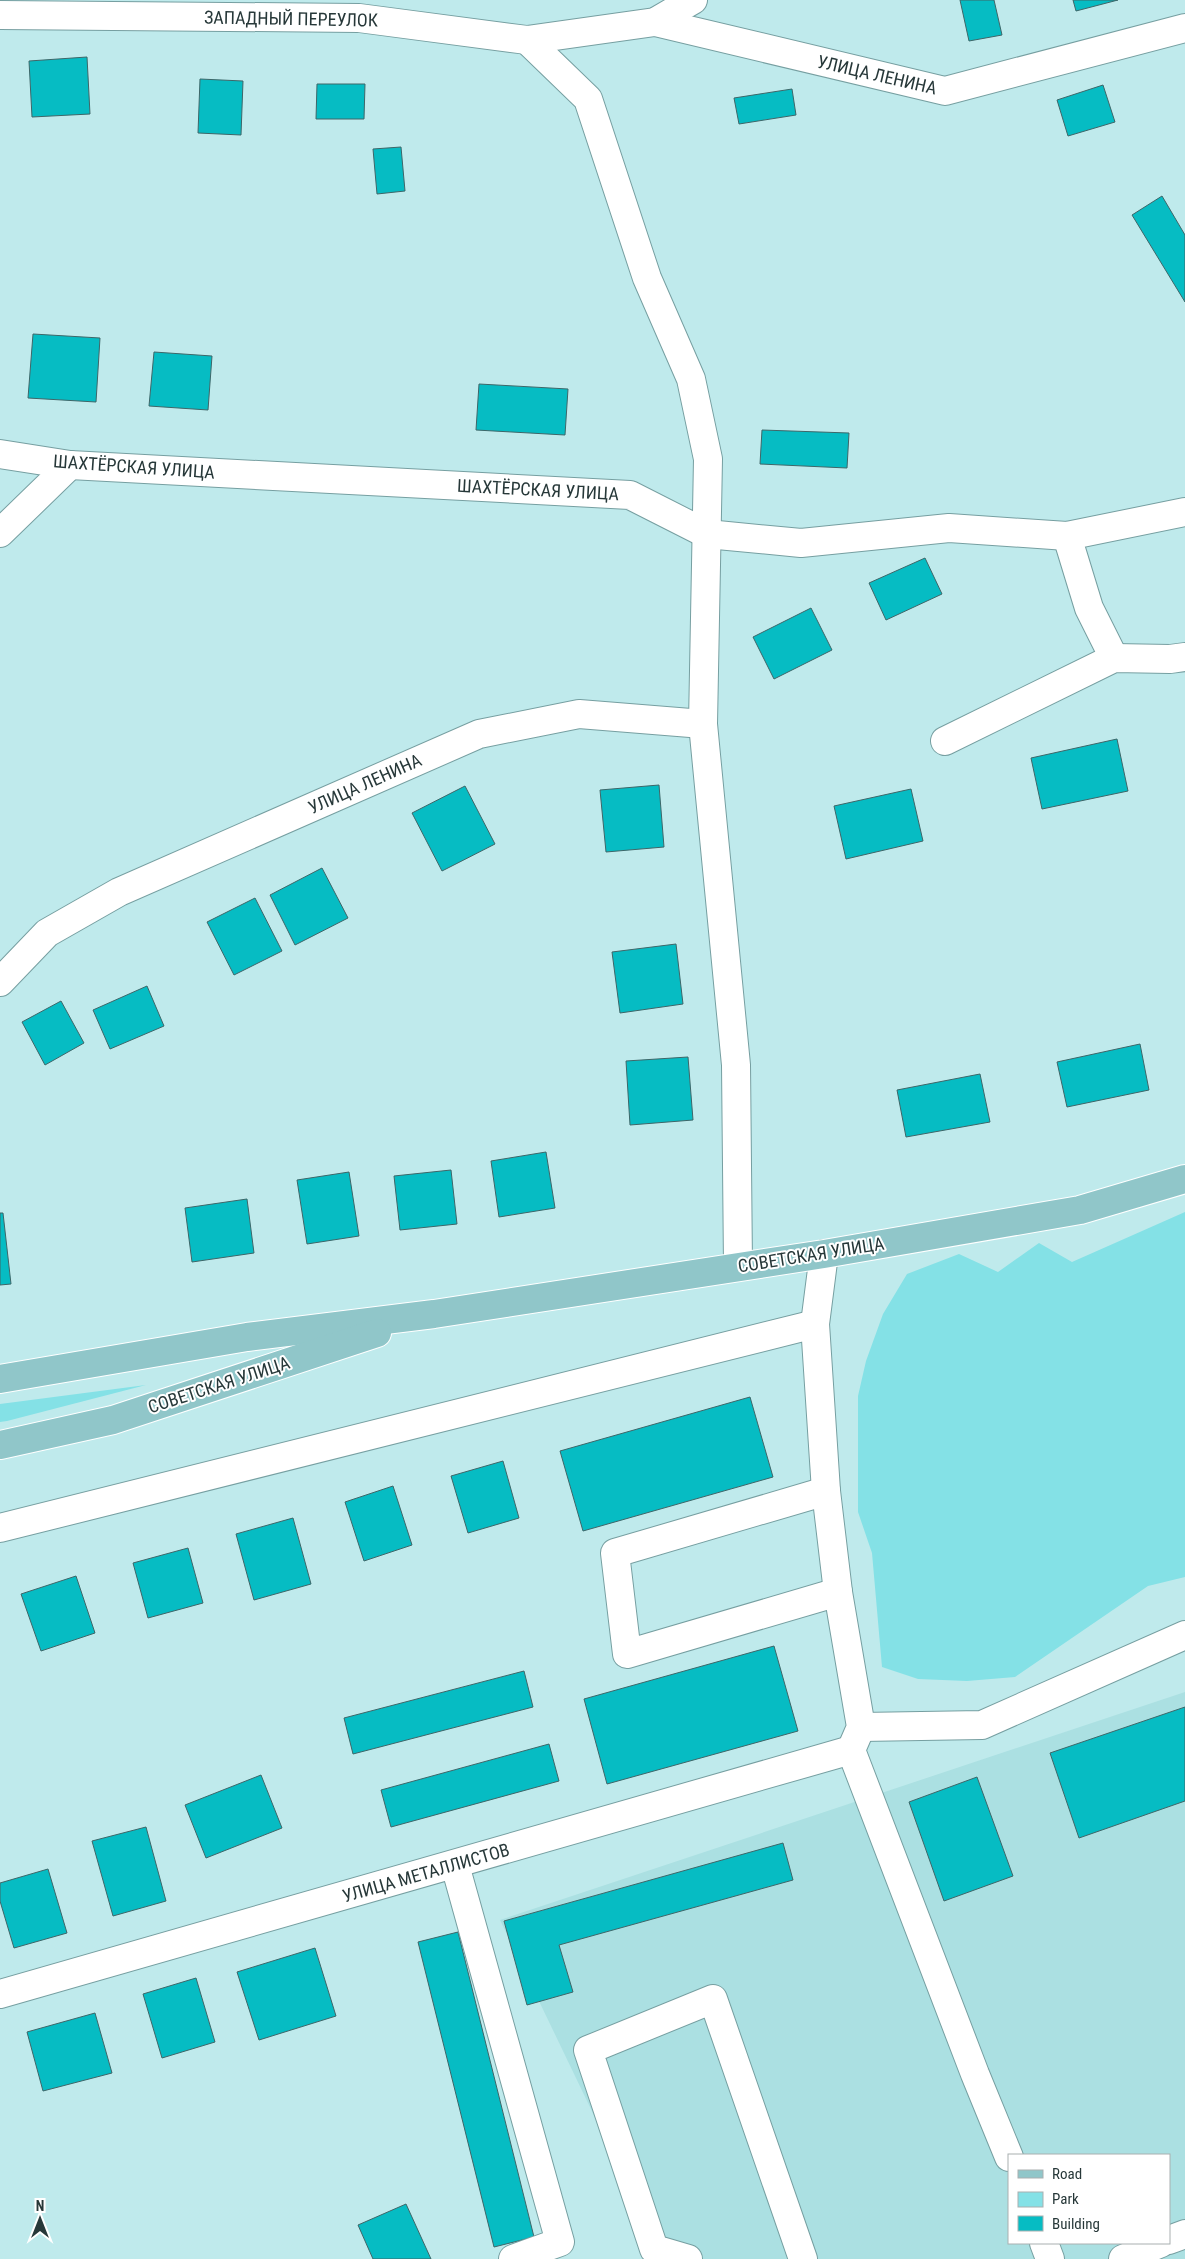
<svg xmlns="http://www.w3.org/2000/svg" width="1185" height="2259" viewBox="0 0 1185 2259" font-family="'Roboto Condensed',sans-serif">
  <rect width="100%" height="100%" fill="#bfeaec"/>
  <path fill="#abe0e2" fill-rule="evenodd" d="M1185,1692V2259H663L500,1920ZM1009,2155H1169V2243H1009Z"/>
  <g fill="#84e1e6">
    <path d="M1185,1212V1577L1148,1586L1015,1677L967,1681L918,1679L882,1667L872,1553L858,1512V1396L866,1361L883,1314L907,1274L959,1254L998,1272L1039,1243L1072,1262Z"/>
    <path d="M146,1385L7,1421L0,1422V1404Z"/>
  </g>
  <g fill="#06bcc3" stroke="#3e6668">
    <path d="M960,0H994L1002,35L969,41Z"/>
    <path d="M1073,0H1118L1076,11Z"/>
    <path d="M87,57L90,114L32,117L29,61Z"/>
    <path d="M200,79L243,81L241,135L198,133Z"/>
    <path d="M317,84H365L364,119H316Z"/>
    <path d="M1103,85L1115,122L1068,136L1057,100Z"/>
    <path d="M792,89L796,115L739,124L734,98Z"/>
    <path d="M401,147L405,191L377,194L373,149Z"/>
    <path d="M1162,196L1185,235V302L1132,215Z"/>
    <path d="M33,334L100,338L96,402L28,398Z"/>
    <path d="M154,352L212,356L208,410L149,406Z"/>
    <path d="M479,384L568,389L565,435L476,430Z"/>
    <path d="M762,430L849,433L847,468L760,464Z"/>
    <path d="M925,558L942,594L886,620L869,583Z"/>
    <path d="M811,608L832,650L774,679L753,637Z"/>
    <path d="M1117,739L1128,791L1042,809L1031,758Z"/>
    <path d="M659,785L664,847L606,852L600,790Z"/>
    <path d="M465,786L495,844L442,871L412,813Z"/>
    <path d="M911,789L923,841L846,859L834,806Z"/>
    <path d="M322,868L348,918L295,945L270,895Z"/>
    <path d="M255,898L282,951L234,975L207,922Z"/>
    <path d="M676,944L683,1004L620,1013L612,952Z"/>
    <path d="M147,986L164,1026L110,1049L93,1010Z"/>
    <path d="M61,1001L84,1043L45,1065L22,1022Z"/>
    <path d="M1140,1044L1149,1090L1067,1107L1057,1062Z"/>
    <path d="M688,1057L693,1120L630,1125L626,1061Z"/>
    <path d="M980,1074L990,1122L906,1137L897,1090Z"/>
    <path d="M546,1152L555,1208L499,1217L491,1161Z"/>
    <path d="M451,1170L457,1224L400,1230L394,1176Z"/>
    <path d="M349,1172L359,1236L307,1244L297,1180Z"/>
    <path d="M247,1199L254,1253L192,1262L185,1208Z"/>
    <path d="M0,1213H3L11,1284L0,1285Z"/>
    <path d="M750,1397L773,1477L583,1531L560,1451Z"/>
    <path d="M503,1461L519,1518L468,1533L451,1476Z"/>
    <path d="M393,1486L412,1545L364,1561L345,1502Z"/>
    <path d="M293,1518L311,1584L254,1600L236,1534Z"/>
    <path d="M188,1548L203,1603L148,1618L133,1563Z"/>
    <path d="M76,1576L95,1633L41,1651L21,1594Z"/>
    <path d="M774,1646L798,1731L607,1784L584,1699Z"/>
    <path d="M524,1671L533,1707L353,1754L344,1718Z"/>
    <path d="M1185,1707V1801L1079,1838L1050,1753Z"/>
    <path d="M549,1744L559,1781L391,1827L381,1790Z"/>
    <path d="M261,1775L282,1828L206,1858L185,1805Z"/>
    <path d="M977,1777L1013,1876L944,1901L909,1802Z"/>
    <path d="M146,1827L166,1901L113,1916L92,1841Z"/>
    <path d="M783,1843L793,1880L559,1945L573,1992L527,2005L504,1921Z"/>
    <path d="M48,1869L67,1933L14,1948L0,1901V1883Z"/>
    <path d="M458,1932L534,2237L494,2247L418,1942Z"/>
    <path d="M315,1948L336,2016L259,2040L237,1972Z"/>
    <path d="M196,1978L215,2042L162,2058L143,1994Z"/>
    <path d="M95,2013L112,2073L43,2091L27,2032Z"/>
    <path d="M406,2204L431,2259H373L358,2225Z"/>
  </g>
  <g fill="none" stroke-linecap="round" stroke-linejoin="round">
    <defs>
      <g id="minor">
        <path d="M0,15L359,18L527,40L655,22L693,0"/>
        <path d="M655,22L945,91L1185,28"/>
        <path d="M527,40L588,99L647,278L691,379L708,459L703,724L736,1065L738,1266"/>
        <path d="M0,454L70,465L630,495L707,534L801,543L949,528L1067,536L1185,512"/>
        <path d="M0,533L70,465"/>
        <path d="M1067,536L1089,608L1114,658"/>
        <path d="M945,741L1114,658L1170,659L1185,657"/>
        <path d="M0,982L47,933L119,892L479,734L579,714L703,724"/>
        <path d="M824,1254L815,1324L826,1491L838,1592L861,1727L851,1750L975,2074L1009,2157"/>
        <path d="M826,1491L615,1553L627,1654L838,1592"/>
        <path d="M0,1528L815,1324"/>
        <path d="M861,1727L982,1725L1185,1635"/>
        <path d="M455,1865L560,2242L513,2259"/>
        <path d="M0,1994L851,1750"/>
        <path d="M1169,2240L1185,2234"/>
        <path d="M1044,2243L1050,2259"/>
        <path d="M688,2259L654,2249L588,2050L713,1999L803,2259"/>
        <path d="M1123,2259L1161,2243"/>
      </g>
      <g id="major">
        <path d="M0,1379L247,1337L434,1314L824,1254L1080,1210L1185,1179"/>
        <path d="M0,1445L113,1420L377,1333"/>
      </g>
    </defs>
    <use href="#minor" stroke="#769fa1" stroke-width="30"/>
    <use href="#major" stroke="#fff" stroke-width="30"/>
    <use href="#minor" stroke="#fff" stroke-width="28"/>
    <use href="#major" stroke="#90c6c9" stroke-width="28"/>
  </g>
  <g text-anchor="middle" stroke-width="4" stroke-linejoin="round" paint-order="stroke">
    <g font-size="18" fill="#273839" stroke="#fff">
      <text transform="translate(291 19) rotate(1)" y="6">ЗАПАДНЫЙ ПЕРЕУЛОК</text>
      <text transform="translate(877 75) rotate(13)" y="6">УЛИЦА ЛЕНИНА</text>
      <text transform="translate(134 467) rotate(4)" y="6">ШАХТЁРСКАЯ УЛИЦА</text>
      <text transform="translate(538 490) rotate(3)" y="6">ШАХТЁРСКАЯ УЛИЦА</text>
      <text transform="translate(365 784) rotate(-24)" y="6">УЛИЦА ЛЕНИНА</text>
      <text transform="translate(811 1255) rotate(-9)" y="6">СОВЕТСКАЯ УЛИЦА</text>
      <text transform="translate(219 1385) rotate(-18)" y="6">СОВЕТСКАЯ УЛИЦА</text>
      <text transform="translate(426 1873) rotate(-16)" y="6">УЛИЦА МЕТАЛЛИСТОВ</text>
    </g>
  </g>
  <rect x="1008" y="2154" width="162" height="90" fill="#ffffff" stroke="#a9afb0"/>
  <rect x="1018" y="2170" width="25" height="8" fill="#90c6c9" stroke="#a9afb0"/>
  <text x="1052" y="2179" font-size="15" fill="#273839">Road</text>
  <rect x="1018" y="2192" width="25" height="15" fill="#84e1e6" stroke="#a9afb0"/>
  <text x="1052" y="2204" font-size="15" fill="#273839">Park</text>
  <rect x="1018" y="2216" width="25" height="15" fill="#06bcc3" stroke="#a9afb0"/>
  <text x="1052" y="2229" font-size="15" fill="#273839">Building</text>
  <g transform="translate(40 2219)" stroke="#ffffff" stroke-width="4" paint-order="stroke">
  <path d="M0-4L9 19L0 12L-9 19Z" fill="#273839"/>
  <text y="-8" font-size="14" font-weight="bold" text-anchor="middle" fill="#273839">N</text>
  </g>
</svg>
